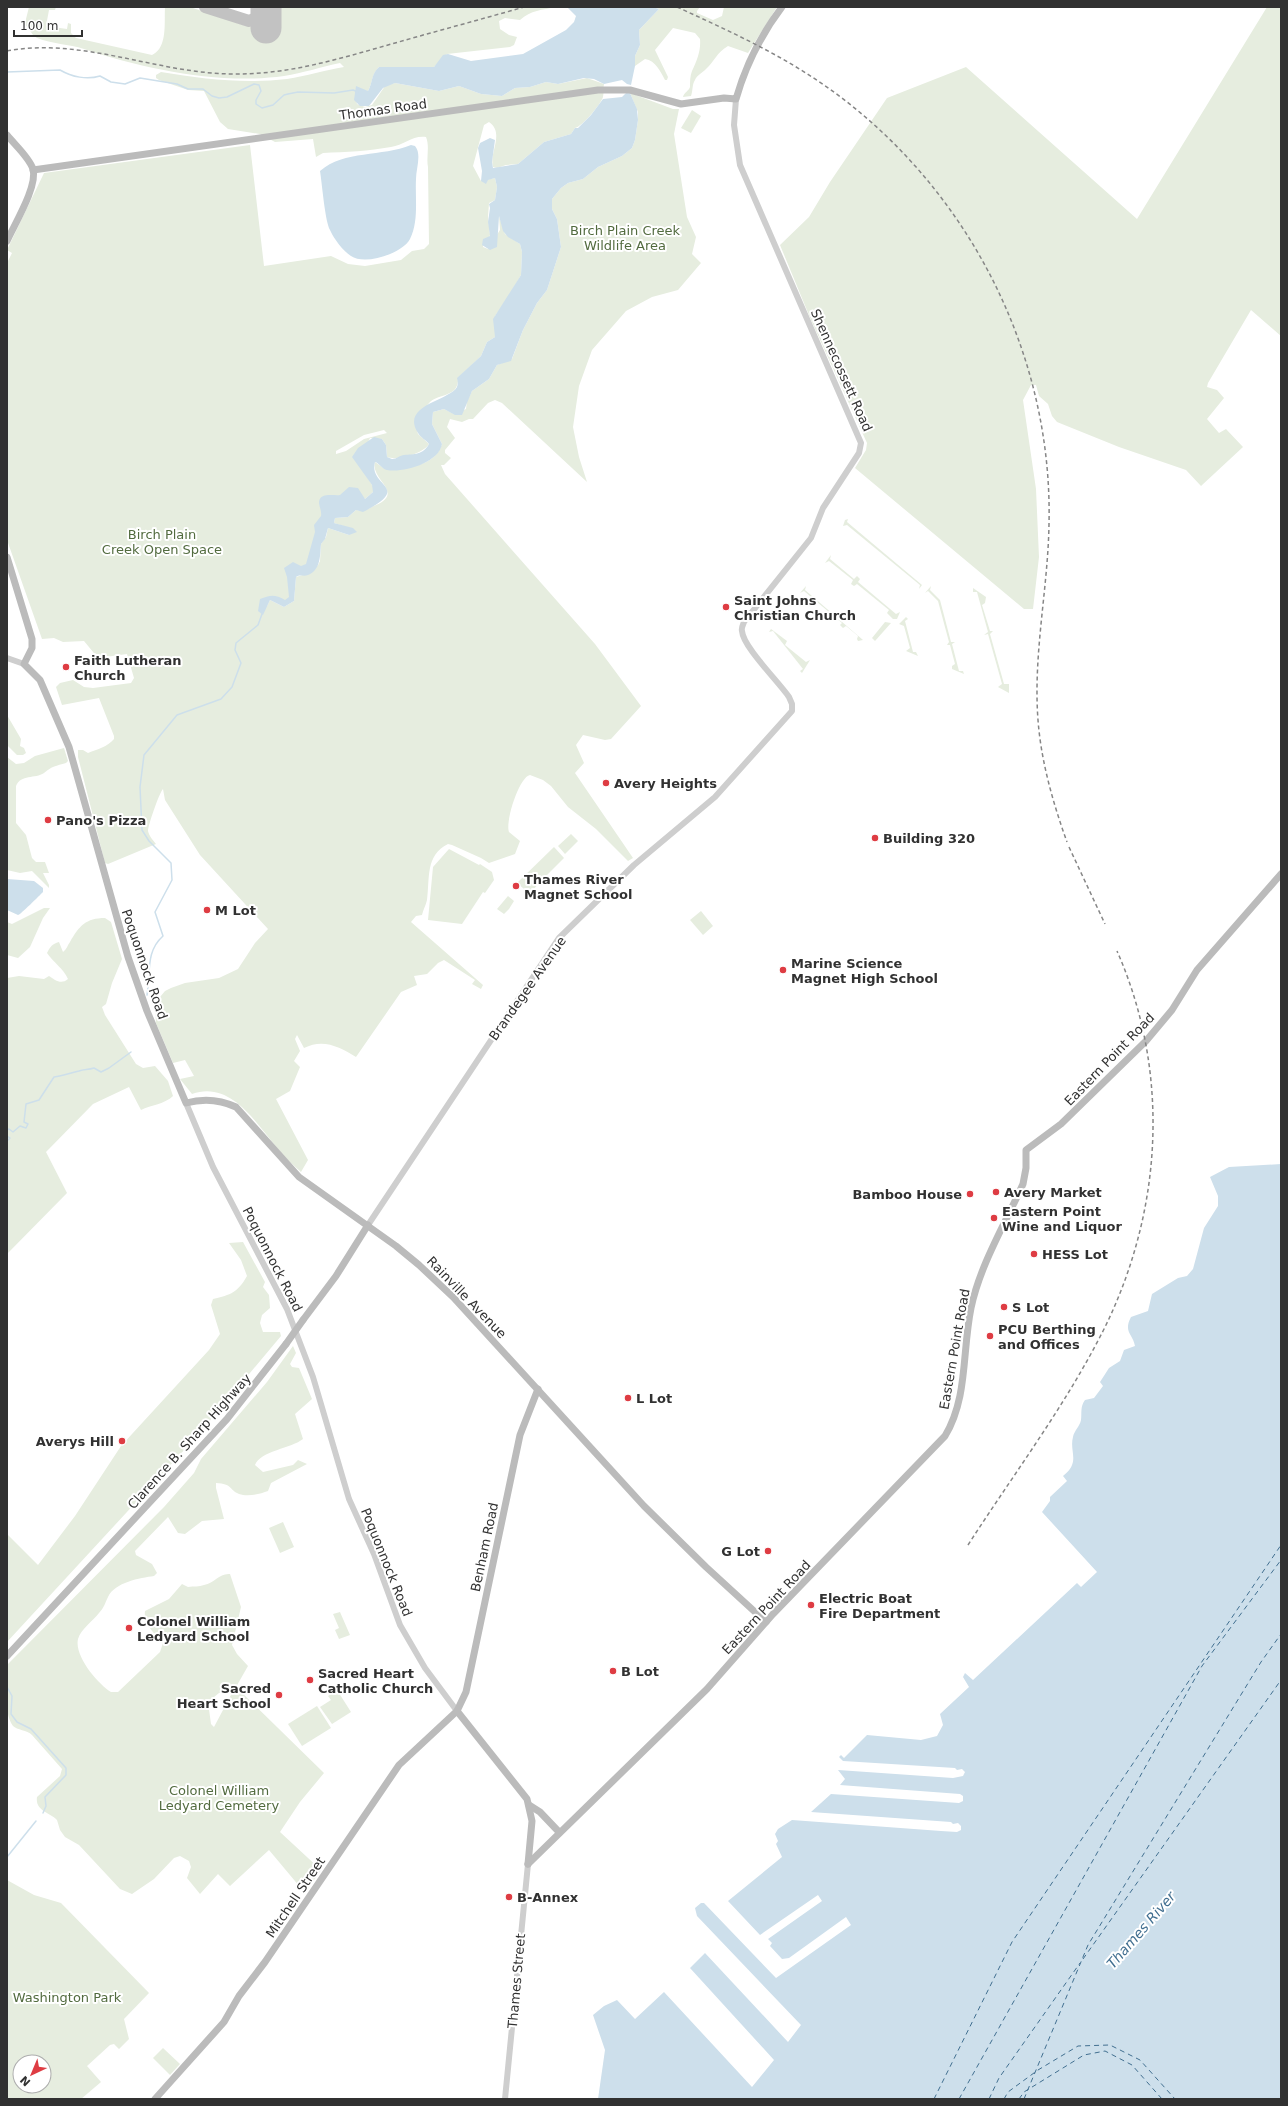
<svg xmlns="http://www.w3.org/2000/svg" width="1288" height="2106" viewBox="0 0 1288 2106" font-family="'DejaVu Sans',sans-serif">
  <rect width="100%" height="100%" fill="#fff"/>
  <g fill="#e6eddf" fill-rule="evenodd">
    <path d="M29,7H56L55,10H49L46,26L67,29L68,23L71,24V33L76,38L152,55C168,48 164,22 165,7H190L246,26L276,28V7H556C542,10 531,10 520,20L505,18L499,21L500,29L509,35L517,37L514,45L510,47L447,54L434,67H379C371,75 373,82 368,91L357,90L355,95L357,104L365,107L372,105L385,86L395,83L439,91L459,86L481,94L502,96L515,88L530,87L546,82L558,84L587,78L604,84C603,88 604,93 603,97C601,104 582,127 575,128L571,134L544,142L518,164L506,165L497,168L493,167C489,152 505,133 489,122L484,125L473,166L481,181L495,178L497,187L495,200L489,203L488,217L490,235L489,238H485L483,247L488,249L500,230L499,216L505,234L520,244L522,252L521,275L506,301L495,316V337L487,342L481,356L458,378C459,397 440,393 430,402C424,408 420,420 416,427L418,434L429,444C423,454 397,461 387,457L386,445L382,439L370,438L358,463L374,488L373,492L365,499L362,497L329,516L313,562L296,572L290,601L266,598L267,606L270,600L284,607L294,601L296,577L312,572L318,565L320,561L321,544L326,537L328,528L349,535L350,528L334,523L335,518L348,517L356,510C365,512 367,509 376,505C405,492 370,480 375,462L385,469C407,467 434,468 442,444L432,424L433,412L444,409L454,414L466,409L467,401L472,391L489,379L497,365L512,359L523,330L537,303L547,290L561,247L557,219L552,209V199L561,188L568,183L583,179L598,167L622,156L632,148L635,140L638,120V112L630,93L673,109H679L674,134L687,217L696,237L692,254L701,263L678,290L652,297L626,311L592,350L579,386L573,427L579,457L587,482L502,403L495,400L488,403L473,419H469L462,422L450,419L447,427L455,438L445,450V453L451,458L444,465H441L445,474L595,644L641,706L611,739L605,740L583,735L576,745L584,763L575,773L633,858L628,861L596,829L568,807L551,786L543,780L530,775C519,777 505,822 509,832L520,841L515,854L489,863L481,858L452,845L448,844C425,855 430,879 427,900C426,905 423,910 422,915L416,916L411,922L483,985L481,989L472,984L475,980L444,960L438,963L427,974L414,976L417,985L401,992L356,1057C340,1047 323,1038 304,1048L297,1035L295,1039L300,1051L294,1061L300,1067L290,1091L276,1099L308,1160L301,1172C293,1165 286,1158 279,1150C257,1125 232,1080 192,1094L180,1079L194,1076L185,1060L173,1063L156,1023L155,1003L165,991L171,988L185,983L219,978L238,969L255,943L268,929L200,855L165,800L163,789C159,793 148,826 148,831C149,836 153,840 156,844L108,864L105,863L78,757V750H83L88,753C98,749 107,747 114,739V736L99,698L62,705L56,687L60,683L73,680L84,687L93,688L131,683L134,678L127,654L98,658L84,641L63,642L54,638L42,639L7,540V263L12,253L7,250L44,173L250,145L264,266L331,256L348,264L365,266L401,260L412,251L424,249L429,244L428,167C426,157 430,147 426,137C413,135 404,145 391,147C369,151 346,152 323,153L316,157L313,139L275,142L260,134L228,129L220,122L204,91L188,90L159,80L156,78V75L161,72C203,79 244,84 287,79C306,76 326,70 344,67L340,63C321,67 303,73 284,76C219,85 145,69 84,49C69,44 52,44 37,38L33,35L27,26L24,27ZM384,430L387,433L364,439L346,451L336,454V451L364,435Z"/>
    <path d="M653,7H700L697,11V13L713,20L722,16L724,7H777L748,53L728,46C716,53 715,61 706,69C702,73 697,75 695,80C692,84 693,91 691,96L683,97C684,92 689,91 690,87C690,81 690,76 692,71C697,60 701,51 700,39L695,33L673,28L655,50L668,77L667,80H665C660,71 656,61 645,59L635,66V56L640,45L639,30L659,9Z"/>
    <path d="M1267,7H1281V336L1251,310L1208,383L1207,387L1217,390L1224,398L1207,419L1219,433L1226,429L1243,447L1201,486L1186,470L1119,447L1057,422L1052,416L1048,404L1039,396L1036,385H1031L1023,400L1036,489L1039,557L1033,609H1024L855,468L866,450L867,443L811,320L780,245L809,217L830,182L887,98L966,67L1137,219Z"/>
    <path d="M692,110L701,116L691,133L681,128Z"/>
    <path d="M848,519L847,522L922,585L919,589L920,585L847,525L843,526L845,520Z"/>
    <path d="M831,555L830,559L854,579L857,576L860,579L858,582L896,614L900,612L897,619H893L887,613L889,610L857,584L854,586L851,584L853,580L829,561L825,563Z"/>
    <path d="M806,586L805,590L863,640L858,641L857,639L858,636L846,626L843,628L840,625L842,623L804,591L800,593Z"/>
    <path d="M931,586L930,590L940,600L951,642H955L952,644L959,671H963L964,674L952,669V666L955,664L950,645H947L949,642L938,601L928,591L925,593Z"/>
    <path d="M973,588L986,597L985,603L982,605L990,631H993L990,634L1004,684H1009V693L998,687L1002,684L988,634L984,635L988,632L977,592H973Z"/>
    <path d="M906,617L908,619L905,621L913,652H916L918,656L906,651L910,648L904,626L899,624Z"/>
    <path d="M885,622L891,623L875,641L872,638Z"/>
    <path d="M771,629L787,641L785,645L806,662L810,660L802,673L800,671L803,669L773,631L769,632Z"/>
    <path d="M7,715L21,739L20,746L24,748L26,753L23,755H17L7,745Z"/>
    <path d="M64,748L68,761L66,763C56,766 52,766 44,773C35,779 21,774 16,786V823L26,835L32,858L36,862H45L49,873H43L49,885V888L32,871L20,873L7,870V757L16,764L24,763L35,756Z"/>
    <path d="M571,834L578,841L565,854L558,846Z"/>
    <path d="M554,847L564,858L538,884L530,894L517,883Z"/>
    <path d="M449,849L479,865L480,864L492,872L494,880L485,893L483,892L462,924L428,920L433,867Z"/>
    <path d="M508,896L514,901L509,909L504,914L497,909Z"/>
    <path d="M44,908H50L43,918L30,947L18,958L7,955V922L12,924Z"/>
    <path d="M701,911L713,926L703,935L690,920Z"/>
    <path d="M105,918L111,922L122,959L112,983L106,1004L102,1007L105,1015L136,1064L143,1068L155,1066L168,1081L173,1096C165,1104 151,1105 141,1110L129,1087L93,1104L46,1152L67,1193L7,1254V978L19,976L44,979L49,976C55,980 61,985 68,979C64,969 53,962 47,953C50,947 52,944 59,942L63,952C67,949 67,946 70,942C79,926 86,918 105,918Z"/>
    <path d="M243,1242L265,1282L263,1287L269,1295L270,1308L262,1315L260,1323L263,1332H280L281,1336L198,1435L7,1642V1534L38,1565L75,1516L121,1446L209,1350L220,1334L211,1305L213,1299C231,1295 238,1292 247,1276L241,1260L229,1243Z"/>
    <path d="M293,1346L296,1353L290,1364L292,1367L299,1368L312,1399L295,1414L303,1439C292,1448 260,1451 255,1465L263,1472L293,1465L298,1460L307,1464L271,1483L268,1491C260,1494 248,1497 239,1494C228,1489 233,1484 216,1483V1488L224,1519L202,1521L185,1534L178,1533L168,1517L135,1551L136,1555L152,1564L157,1573L154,1576C140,1578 115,1582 108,1597C105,1603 104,1608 99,1613C93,1621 81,1629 78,1639C74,1656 98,1684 111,1692H118L160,1652L163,1643C155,1634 143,1624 145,1611L169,1599L182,1584L188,1587C194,1586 199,1587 204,1585C215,1583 219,1573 230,1574L241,1607L232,1645L237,1654L248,1666L236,1687L324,1773L300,1802L280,1832L321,1870L305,1893L269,1850L230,1886L218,1874L200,1894L187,1878L191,1867L189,1861L180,1856L174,1858L154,1879L132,1894L120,1889L79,1845L65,1837L60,1830L57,1820C49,1812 35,1811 37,1797L60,1776L62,1769L32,1735C27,1730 17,1730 13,1726C3,1713 7,1681 7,1665L164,1507L194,1473L201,1459L267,1382ZM232,1692V1693L214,1727L211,1724L208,1702L219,1693Z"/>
    <path d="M283,1522L294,1547L280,1553L269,1528Z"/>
    <path d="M340,1612L350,1635L339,1639L335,1630L339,1628L333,1614Z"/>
    <path d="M337,1690L351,1712L332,1724L320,1707L331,1700L328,1696Z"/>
    <path d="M317,1706L331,1728L302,1746L288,1724Z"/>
    <path d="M7,1880L34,1895L61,1903L149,1993L124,2019L129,2039L119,2049L114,2044L110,2045L87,2066L101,2082L81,2099H7ZM20,2062H44V2086H20Z"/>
    <path d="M163,2048L180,2064L170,2075L153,2058Z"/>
  </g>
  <g fill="#cddfeb">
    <path d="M567,7H653L659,9L639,30L640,45L635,56V66L631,85L627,84L622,80L604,84L594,79L584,78L558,84L546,82L530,87L515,88L502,96L481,94L459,86L439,91L395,83L383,88L369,106H360L354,100L356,86L368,91C373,82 371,74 379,67H434L443,55L448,54L471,61L523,54L566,30L574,22L576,16Z"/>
    <path d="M626,93H630L637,109L638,120L635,140L632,148L622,156L598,167L583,179L568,183L561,188L552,199V209L557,219L561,247L547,290L537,303L523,330L511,361L497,365L489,379L472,391L462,415H455L444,409L433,412L432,424L442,444C439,463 403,473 387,470C382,469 379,463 375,462C368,487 414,486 363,512L356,510L348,517L335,518L334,523L353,528L357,532L349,535L328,528L325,539L321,544C320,555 321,570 308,575C304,577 300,574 296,577L294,601L284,607L270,600L263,615L258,611L260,599C270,595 275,594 285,600L289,597L287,577L284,568L293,562L301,566L306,564L315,532L314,525L321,516C322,511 319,507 319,502C320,492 334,496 340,495L349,487L358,488L365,499L373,492L372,485L352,457L358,448L374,437L382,439L386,445L387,457L392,459C397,459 400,455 404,455C414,454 423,455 429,444C426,440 421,438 418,433C400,405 449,401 457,387C458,384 458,381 457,378L481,356L487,342L495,337L493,319L521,275L522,252L520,244L508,237L503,231L499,216L497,247L490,250L482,245L483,239L490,236L488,222L490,208L489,204L495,200L497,187L495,178L488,180L486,184L481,181L482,171L478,148L480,143L490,138L495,140L492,162L493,168L518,164L544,142L571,134L575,128H578L591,115L603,99L622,97Z"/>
    <path d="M411,145L415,146C422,154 416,169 416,179C415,198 419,221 410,239C403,253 365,266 351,256C343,251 334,239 330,230C325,221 322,183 320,171C344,150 382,157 411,145Z"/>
    <path d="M7,879L34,881L43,888V892C40,895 20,915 18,915L7,910Z"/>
    <path d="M1281,1164V2099H598L605,2050L593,2015L604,2006L617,2000L635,2019L664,1992L752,2087L774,2060L690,1968L705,1953L788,2042L801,2025L697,1916L695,1908L701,1903H704L776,1978L851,1925L846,1917L789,1958L782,1959L770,1946L772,1943L768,1939L822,1901L818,1895L760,1935L728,1901L782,1857L776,1844L778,1841L775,1834L778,1829L792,1820L941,1831L957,1832L961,1830V1826L958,1823L953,1824L951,1822L811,1812L831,1794L959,1803L963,1801V1796L960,1794L840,1785L845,1779L838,1770L953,1778L963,1776L965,1772L962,1769L957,1770L955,1768L843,1761L839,1757L841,1755L844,1758L867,1735L921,1740L937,1736L943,1725L940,1714L969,1687L963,1677L965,1673L973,1680L1077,1583L1081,1587L1097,1572L1042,1512L1050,1501V1497L1067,1481L1063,1476C1081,1462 1069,1452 1073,1437C1074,1431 1080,1426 1081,1420C1082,1412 1080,1407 1085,1400L1094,1398L1103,1386L1100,1382L1109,1368L1120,1361L1124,1350L1135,1346C1133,1334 1123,1332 1131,1317L1148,1311L1152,1294L1178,1278L1187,1276L1193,1269L1204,1228L1218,1206V1196L1210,1177L1229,1167Z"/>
  </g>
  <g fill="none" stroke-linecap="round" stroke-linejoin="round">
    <g stroke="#cddfeb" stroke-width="1.5">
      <path d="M7,72L60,70C72,77 87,80 100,76L111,82L125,84L140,78L177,84L188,89H203L212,96L219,98L227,97L254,84L259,85L261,91L256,100V104L262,108L273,105L284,95L288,94L298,92L334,93L353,90L358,92"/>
      <path d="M147,995C151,973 145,952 163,936L155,912L172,880L171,863L149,841L142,830L140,787L144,755L177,715L221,699L232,687L241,663L235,650L236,643L258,625L262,614"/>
      <path d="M7,1130L9,1129L13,1132L20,1126L26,1128L28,1124L24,1122L26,1104L39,1100L54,1077C63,1076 70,1073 79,1071C84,1069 88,1070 94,1068L101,1072L109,1068L131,1052"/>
      <path d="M7,1136L10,1138L7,1141"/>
      <path d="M7,1687L12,1696L11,1714L17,1722L31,1729L66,1768V1775L45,1797L46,1806L43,1813"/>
      <path d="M7,1857L36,1821"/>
    </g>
    <g stroke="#416f90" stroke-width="1" stroke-dasharray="5 4" stroke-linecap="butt">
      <path d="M1083,1959L1281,1680"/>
      <path d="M934,2099L1012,1942L1281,1545"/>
      <path d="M959,2099L1202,1666L1281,1560"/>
      <path d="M989,2099L999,2078L1080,1963"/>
      <path d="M1004,2099L1008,2092L1038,2070L1078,2046L1110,2045L1140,2060L1175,2099"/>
      <path d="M1019,2099L1024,2092L1084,2055L1105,2051L1132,2065L1162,2099"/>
      <path d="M1024,2099L1088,1945L1261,1662L1281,1634"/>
    </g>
    <path stroke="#c2c2c2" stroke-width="12" d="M205,7L249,21L261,16L265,7"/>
    <path stroke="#c2c2c2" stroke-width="31" d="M266,7V28"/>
    <g stroke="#cecece" stroke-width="6">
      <path d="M7,658L24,664"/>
      <path d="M186,1103L213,1167L287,1309L313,1377L349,1499L374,1554L400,1625L425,1668L457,1711"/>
      <path d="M368,1225L559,938L634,865L715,797L792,711V704L789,697C779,682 743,647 742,631C741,628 743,625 744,622L811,538L823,508L859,453L861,443L740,165L734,125L736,99"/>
      <path d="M505,2099L528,1864"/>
    </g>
    <g stroke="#bbb" stroke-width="7">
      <path d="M7,135C15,145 29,157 33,169C38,186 14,225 7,241"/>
      <path d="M33,170L598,90H630L681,104L724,98L736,99C746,64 760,36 782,7"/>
      <path d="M7,557L32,639V648L24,664L40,680L69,747L128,957L147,1011L186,1103C204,1098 219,1099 236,1107L299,1177L396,1246L419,1265L453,1297L644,1506L706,1567L766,1622"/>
      <path d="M303,1320L336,1276L368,1225"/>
      <path d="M7,1656L227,1419L286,1344"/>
      <path d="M457,1711L527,1799L532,1821L528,1864"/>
      <path d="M529,1805L540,1812L559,1832"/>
      <path d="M528,1864L707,1689L773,1614L945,1436C968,1398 962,1352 971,1308C980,1265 1005,1224 1023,1184L1026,1168V1150L1061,1124L1146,1041L1172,1010L1197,970L1281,874"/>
      <path d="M155,2099L224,2022L239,1996L265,1962L399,1765L457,1711L466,1692L520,1435L538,1389"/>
    </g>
    <g stroke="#868686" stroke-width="1.5" stroke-dasharray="4 3" stroke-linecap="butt">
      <path d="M677,7C727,30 778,53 824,85C965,183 1053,351 1049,524C1048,589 1033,654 1038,720C1041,761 1053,803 1067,842"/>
      <path d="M7,51C82,37 156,73 231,74C286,75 335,60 388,45C433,32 479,20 524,7"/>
      <path d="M1069,847L1105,924"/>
      <path d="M968,1545C1015,1472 1068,1402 1106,1325C1163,1207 1170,1071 1117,951"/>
    </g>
    <path stroke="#bbb" stroke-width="7" d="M286,1344L303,1320"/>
  </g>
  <g fill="#de3c43" stroke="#fff" stroke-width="1.5">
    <circle cx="726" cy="607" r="4"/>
    <circle cx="66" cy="667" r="4"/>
    <circle cx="606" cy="783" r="4"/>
    <circle cx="48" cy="820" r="4"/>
    <circle cx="875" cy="838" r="4"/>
    <circle cx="516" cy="886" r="4"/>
    <circle cx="207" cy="910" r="4"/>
    <circle cx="783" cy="970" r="4"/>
    <circle cx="996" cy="1192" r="4"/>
    <circle cx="970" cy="1194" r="4"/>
    <circle cx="994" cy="1218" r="4"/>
    <circle cx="1034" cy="1254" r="4"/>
    <circle cx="1004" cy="1307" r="4"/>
    <circle cx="990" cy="1336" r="4"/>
    <circle cx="628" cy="1398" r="4"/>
    <circle cx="122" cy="1441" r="4"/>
    <circle cx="768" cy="1551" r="4"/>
    <circle cx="811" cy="1605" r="4"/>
    <circle cx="129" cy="1628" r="4"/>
    <circle cx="613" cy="1671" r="4"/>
    <circle cx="310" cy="1680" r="4"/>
    <circle cx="279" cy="1695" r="4"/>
    <circle cx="509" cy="1897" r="4"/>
  </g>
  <g text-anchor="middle" stroke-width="4" stroke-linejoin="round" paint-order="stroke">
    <g font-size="13" fill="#313131" stroke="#fff">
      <text transform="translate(383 109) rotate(-8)" y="5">Thomas Road</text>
      <text transform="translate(842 370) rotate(66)" y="5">Shennecossett Road</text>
      <text transform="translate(145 964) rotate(71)" y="5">Poquonnock Road</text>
      <text transform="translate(527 988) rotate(-55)" y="5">Brandegee Avenue</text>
      <text transform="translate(1109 1059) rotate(-46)" y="5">Eastern Point Road</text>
      <text transform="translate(273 1259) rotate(63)" y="5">Poquonnock Road</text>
      <text transform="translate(467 1297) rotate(46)" y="5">Rainville Avenue</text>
      <text transform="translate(954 1349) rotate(-80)" y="5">Eastern Point Road</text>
      <text transform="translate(189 1441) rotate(-48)" y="5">Clarence B. Sharp Highway</text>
      <text transform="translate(484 1547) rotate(-78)" y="5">Benham Road</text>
      <text transform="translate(387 1562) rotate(68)" y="5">Poquonnock Road</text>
      <text transform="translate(766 1607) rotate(-47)" y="5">Eastern Point Road</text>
      <text transform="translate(295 1897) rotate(-56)" y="5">Mitchell Street</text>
      <text transform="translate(516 1981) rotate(-85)" y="5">Thames Street</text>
    </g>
    <g font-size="13" fill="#526b3f" stroke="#fff">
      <text x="625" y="235">Birch Plain Creek<tspan x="625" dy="15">Wildlife Area</tspan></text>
      <text x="162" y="539">Birch Plain<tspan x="162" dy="15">Creek Open Space</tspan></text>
      <text x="219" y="1795">Colonel William<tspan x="219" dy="15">Ledyard Cemetery</tspan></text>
      <text x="67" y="2002">Washington Park</text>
    </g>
    <g font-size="13" font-weight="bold" fill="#313131" stroke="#fff" text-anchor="start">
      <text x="734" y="605">Saint Johns<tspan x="734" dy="15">Christian Church</tspan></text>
      <text x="74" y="665">Faith Lutheran<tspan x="74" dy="15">Church</tspan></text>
      <text x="614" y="788">Avery Heights</text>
      <text x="56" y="825">Pano's Pizza</text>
      <text x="883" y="843">Building 320</text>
      <text x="524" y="884">Thames River<tspan x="524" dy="15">Magnet School</tspan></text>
      <text x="215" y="915">M Lot</text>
      <text x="791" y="968">Marine Science<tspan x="791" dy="15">Magnet High School</tspan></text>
      <text x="1004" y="1197">Avery Market</text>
      <text x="962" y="1199" text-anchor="end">Bamboo House</text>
      <text x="1002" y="1216">Eastern Point<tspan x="1002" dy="15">Wine and Liquor</tspan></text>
      <text x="1042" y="1259">HESS Lot</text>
      <text x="1012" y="1312">S Lot</text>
      <text x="998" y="1334">PCU Berthing<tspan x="998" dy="15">and Offices</tspan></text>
      <text x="636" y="1403">L Lot</text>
      <text x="114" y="1446" text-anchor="end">Averys Hill</text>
      <text x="760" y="1556" text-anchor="end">G Lot</text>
      <text x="819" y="1603">Electric Boat<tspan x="819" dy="15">Fire Department</tspan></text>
      <text x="137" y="1626">Colonel William<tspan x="137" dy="15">Ledyard School</tspan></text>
      <text x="621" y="1676">B Lot</text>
      <text x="318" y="1678">Sacred Heart<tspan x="318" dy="15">Catholic Church</tspan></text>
      <text x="271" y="1693" text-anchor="end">Sacred<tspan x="271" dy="15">Heart School</tspan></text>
      <text x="517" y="1902">B-Annex</text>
    </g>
    <g font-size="14" font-style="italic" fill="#416f90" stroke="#fff">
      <text transform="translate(1141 1930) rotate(-49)" y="5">Thames River</text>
    </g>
  </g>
  <rect width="1288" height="2106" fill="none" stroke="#313131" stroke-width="16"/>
  <g transform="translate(32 2074) rotate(224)"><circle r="19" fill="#ffffff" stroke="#adadad"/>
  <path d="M0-3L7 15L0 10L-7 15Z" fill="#de3c43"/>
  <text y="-6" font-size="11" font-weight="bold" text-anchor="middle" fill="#313131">N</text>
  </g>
  <path d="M14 30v6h68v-6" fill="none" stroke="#313131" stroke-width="2"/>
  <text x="20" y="30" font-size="12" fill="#313131" stroke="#ffffff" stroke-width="3" paint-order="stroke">100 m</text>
</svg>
